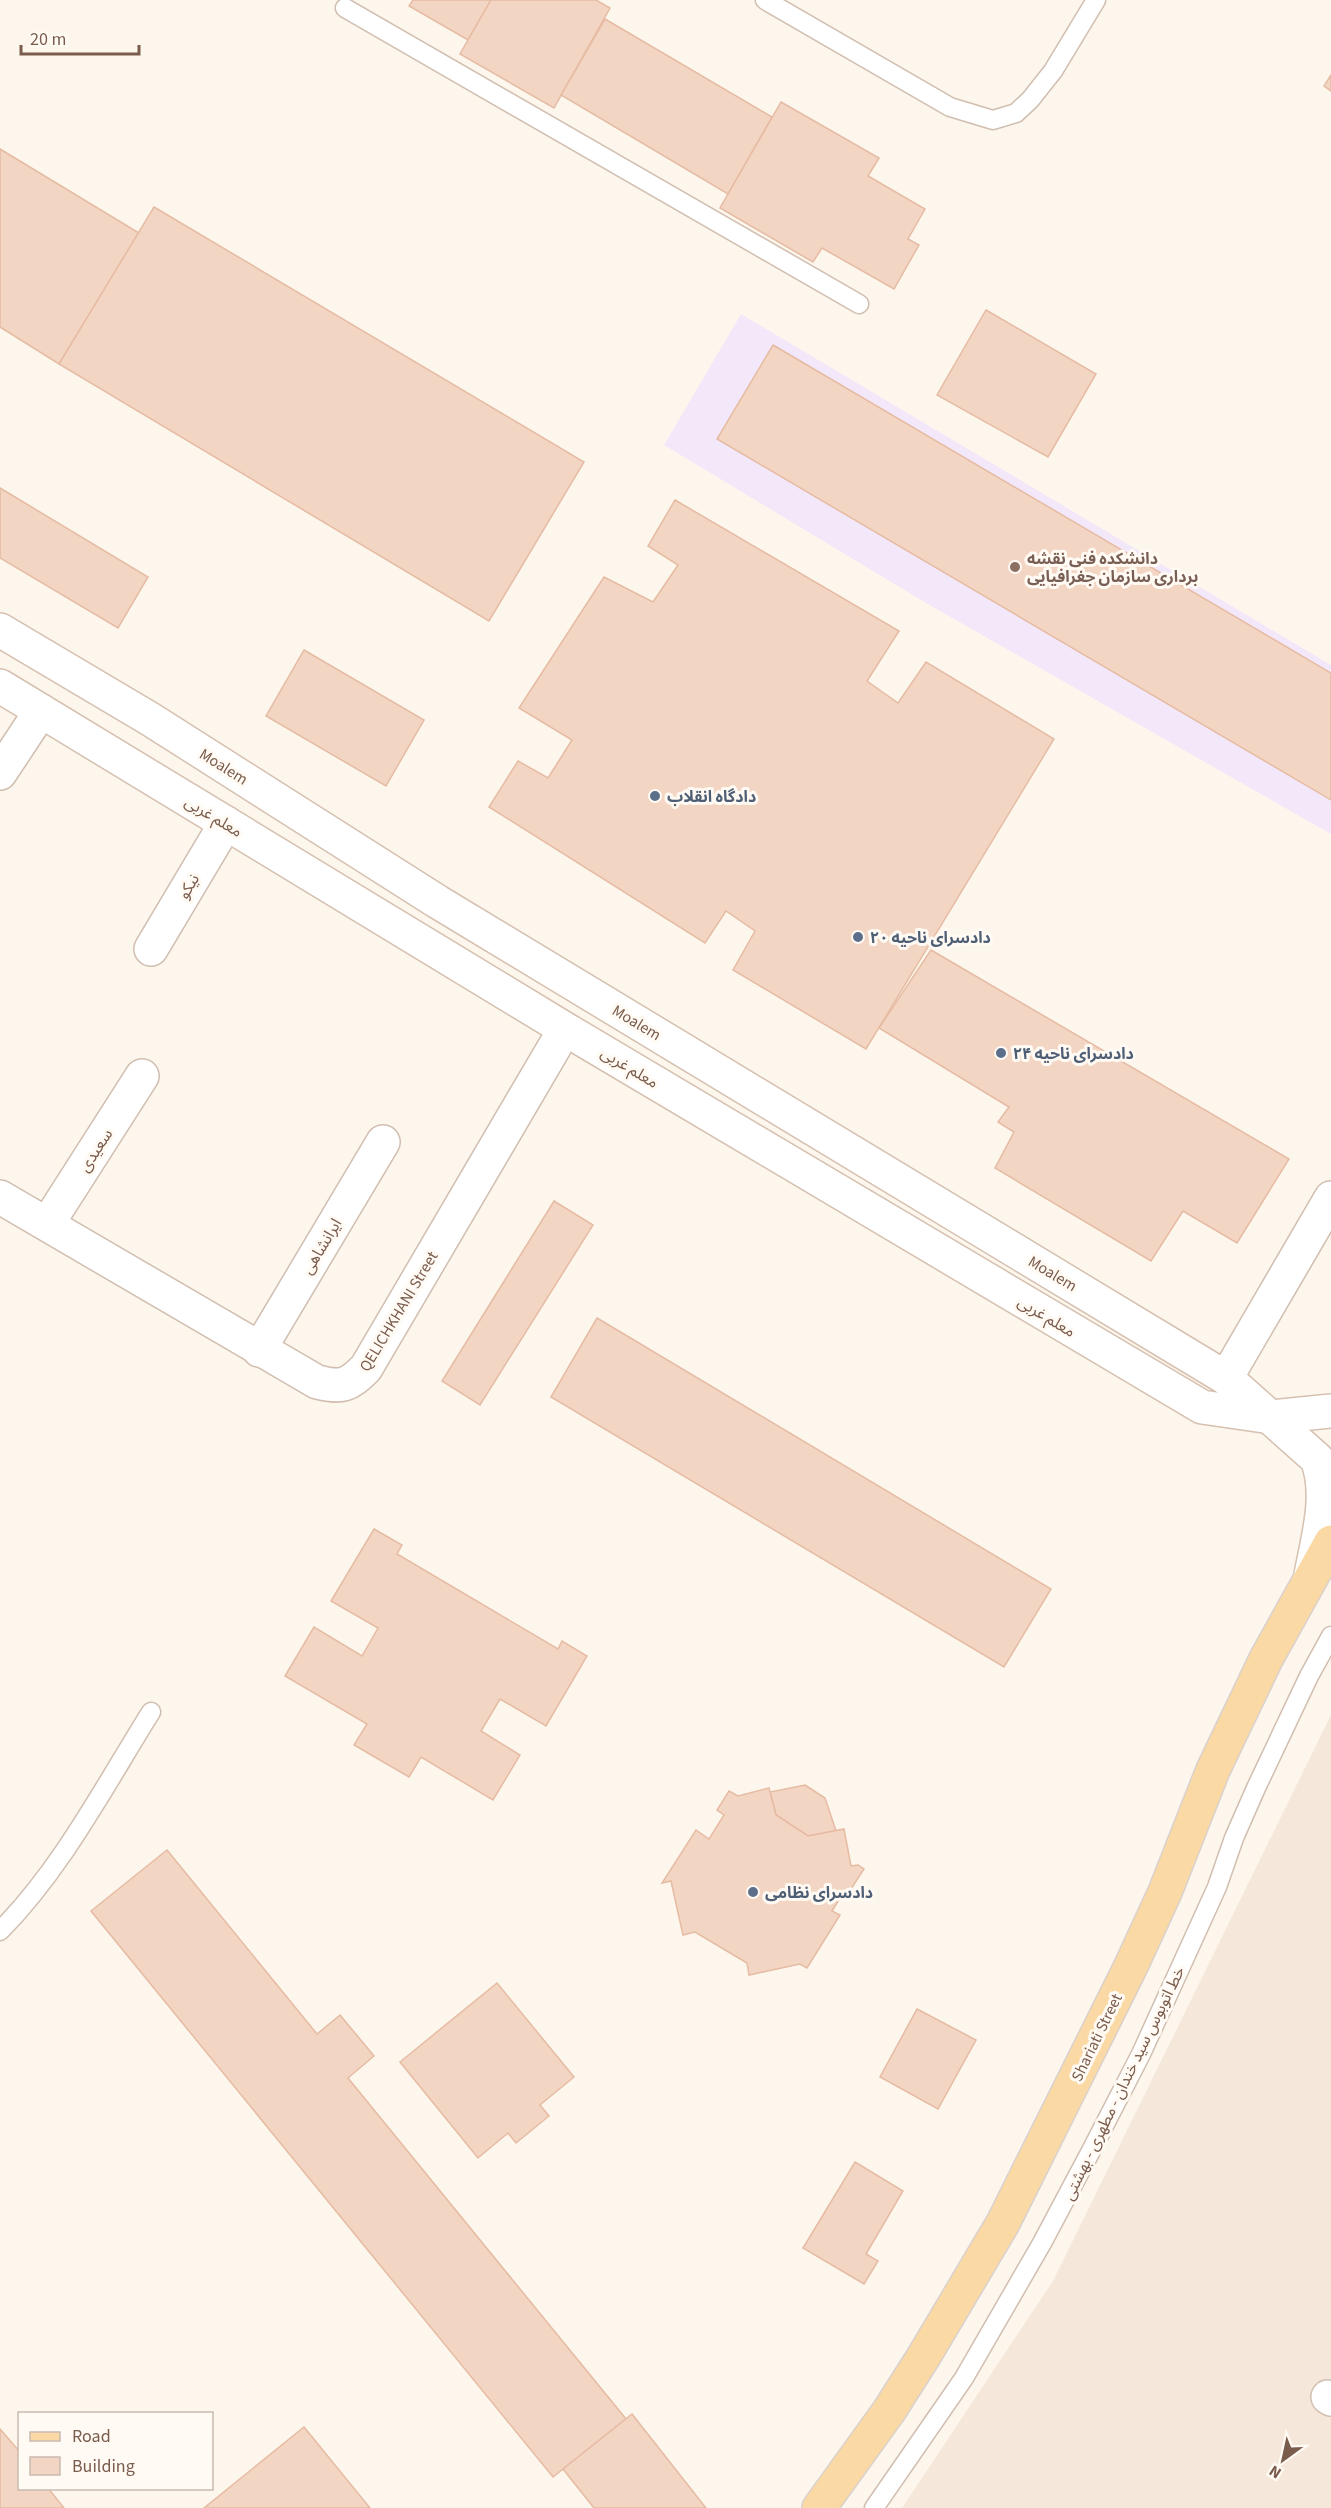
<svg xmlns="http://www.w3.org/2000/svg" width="1331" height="2508" viewBox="0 0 1331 2508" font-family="'Source Sans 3','Noto Sans Arabic',sans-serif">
  <rect width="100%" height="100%" fill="#fdf6ec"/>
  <path fill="#f5e8da" d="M1331,1715V2508H902L1053,2281Z"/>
  <path fill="#f3e8fa" d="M741,314L1331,665V834L926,603L664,445Z"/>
  <g fill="#f3d5c3" stroke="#e6bba3" stroke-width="1.5">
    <path d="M413,0H491L468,40L409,6Z"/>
    <path d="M491,0H596L610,8L554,108L460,54Z"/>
    <path d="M605,19L772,117L728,194L561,95Z"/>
    <path d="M1331,75V91L1324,86Z"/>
    <path d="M781,102L879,158L868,176L925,209L908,239L919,245L894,289L822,248L813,262L720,208Z"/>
    <path d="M0,149L139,233L59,364L0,327Z"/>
    <path d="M154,207L584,462L489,621L59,364Z"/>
    <path d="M986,310L1096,374L1048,457L937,395Z"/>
    <path d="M773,345L1331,673V800L717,439Z"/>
    <path d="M0,488L148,577L118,628L0,558Z"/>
    <path d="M675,500L899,631L867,681L898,703L926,662L1054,739L866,1049L733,970L755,931L726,911L705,943L489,807L518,761L548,778L572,740L519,708L604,577L653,602L678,565L648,546Z"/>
    <path d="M304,650L424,720L386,786L266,716Z"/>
    <path d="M931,950L1289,1159L1237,1243L1183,1211L1151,1261L995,1168L1014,1132L998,1122L1009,1107L879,1028Z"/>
    <path d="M554,1201L593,1225L480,1405L442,1381Z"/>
    <path d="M597,1318L1051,1589L1004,1667L551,1397Z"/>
    <path d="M374,1529L402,1545L397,1554L558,1649L562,1641L587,1656L546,1726L500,1699L481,1731L520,1755L493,1800L421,1757L409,1777L354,1745L367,1724L285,1676L314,1627L362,1656L378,1628L331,1601Z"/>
    <path d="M805,1785L825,1798L836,1831L808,1836L776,1815L770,1792Z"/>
    <path d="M769,1788L776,1815L808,1836L844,1829L851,1866L858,1865L864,1869L847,1895L843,1893L832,1911L840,1915L807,1968L800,1964L749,1975L747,1963L695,1932L683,1935L671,1881L662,1883L696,1830L709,1839L724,1815L717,1810L729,1791L738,1796Z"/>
    <path d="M167,1850L317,2034L340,2015L374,2056L348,2078L626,2419L553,2477L91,1911Z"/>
    <path d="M497,1983L574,2077L540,2105L549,2116L516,2143L508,2133L478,2158L400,2062Z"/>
    <path d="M917,2009L976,2040L938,2109L880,2077Z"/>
    <path d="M855,2162L903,2191L866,2254L878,2261L864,2284L803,2248Z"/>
    <path d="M632,2414L706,2508H594L563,2469Z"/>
    <path d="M304,2427L370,2508H204Z"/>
    <path d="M0,2429L20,2452V2488H48L64,2508H0Z"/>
  </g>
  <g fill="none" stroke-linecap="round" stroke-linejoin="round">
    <defs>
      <g id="service">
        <path d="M765,0L950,107L993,120L1016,113L1030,100L1053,71L1096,0"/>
        <path d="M345,8L859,304"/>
        <path d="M0,1931C62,1868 104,1787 151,1712"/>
        <path d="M874,2508L964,2378L1042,2243L1092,2149L1141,2054L1217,1887L1234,1838L1256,1788L1309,1676L1331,1636"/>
      </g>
      <g id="minor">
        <path d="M0,773L41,711"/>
        <path d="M151,949L226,823"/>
        <path d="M0,1197L317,1382C342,1388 348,1386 366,1368L555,1046"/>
        <path d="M48,1223L142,1076"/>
        <path d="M259,1350L383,1142"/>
        <path d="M1226,1378L1331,1198"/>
        <path d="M1328,2397L1331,2399"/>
      </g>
      <g id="secondary">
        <path d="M0,630L150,719L438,902L1226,1378L1317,1459C1331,1495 1318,1537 1311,1575"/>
        <path d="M0,686L565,1029L1202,1407L1271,1417L1331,1411"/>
      </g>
      <path id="primary" d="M819,2508L889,2411L924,2356L1003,2223L1131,1966L1165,1892L1213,1770L1266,1659L1331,1542"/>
    </defs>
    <use href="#service" stroke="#d1beb0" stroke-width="21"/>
    <use href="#minor" stroke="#d1beb0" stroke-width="36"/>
    <use href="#secondary" stroke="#d6c0b0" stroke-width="36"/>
    <use href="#primary" stroke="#dad1cd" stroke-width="36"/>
    <use href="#service" stroke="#fff" stroke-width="18"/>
    <use href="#minor" stroke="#fff" stroke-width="33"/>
    <use href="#secondary" stroke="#fff" stroke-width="33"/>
    <use href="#primary" stroke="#fbd9a5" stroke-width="33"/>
  </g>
  <circle fill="#8d6e63" stroke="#fffaf3" stroke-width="2" cx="1015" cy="567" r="6"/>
  <g fill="#5c6f8a" stroke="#fffaf3" stroke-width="2">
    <circle cx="655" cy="796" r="6"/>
    <circle cx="858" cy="937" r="6"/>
    <circle cx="1001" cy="1053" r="6"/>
    <circle cx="753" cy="1892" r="6"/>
  </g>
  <g text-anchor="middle" stroke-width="6" stroke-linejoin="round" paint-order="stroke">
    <g font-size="16" font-weight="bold" fill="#785e54" stroke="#fffaf3" text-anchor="start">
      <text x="1027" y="564">دانشکده فنی نقشه<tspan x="1027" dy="18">برداری سازمان جغرافیایی</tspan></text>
    </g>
    <g font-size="16" fill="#7a5c4d" stroke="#fffaf3">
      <text transform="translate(224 766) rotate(32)" y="6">Moalem</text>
      <text transform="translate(214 816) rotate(31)" y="6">معلم غربی</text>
      <text transform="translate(188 886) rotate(-59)" y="6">نیکو</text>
      <text transform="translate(637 1022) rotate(31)" y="6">Moalem</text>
      <text transform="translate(630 1067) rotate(31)" y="6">معلم غربی</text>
      <text transform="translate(95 1150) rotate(-57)" y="6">سعیدی</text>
      <text transform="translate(321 1246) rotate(-59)" y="6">ایرانشاهی</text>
      <text transform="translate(1053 1273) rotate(31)" y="6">Moalem</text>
      <text transform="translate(398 1311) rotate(-59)" y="6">QELICHKHANI Street</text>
      <text transform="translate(1047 1316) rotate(31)" y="6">معلم غربی</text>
      <text transform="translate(1096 2037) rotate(-64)" y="6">Shariati Street</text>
      <text transform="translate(1123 2083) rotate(-64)" y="6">خط اتوبوس سید خندان - مطهری - بهشتی</text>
    </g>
    <g font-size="16" font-weight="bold" fill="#4e5e75" stroke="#fffaf3" text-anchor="start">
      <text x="667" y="802">دادگاه انقلاب</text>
      <text x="870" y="943">دادسرای ناحیه ۲۰</text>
      <text x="1013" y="1059">دادسرای ناحیه ۲۴</text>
      <text x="765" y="1898">دادسرای نظامی</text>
    </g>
  </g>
  <rect x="18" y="2412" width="195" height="78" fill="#fffaf3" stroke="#cabbb1" stroke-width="1.5"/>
  <rect x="30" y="2432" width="30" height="9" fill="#fbd9a5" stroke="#cabbb1" stroke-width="1.5"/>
  <text x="72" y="2442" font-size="18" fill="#7a5c4d">Road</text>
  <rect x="30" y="2457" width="30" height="18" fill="#f3d5c3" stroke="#cabbb1" stroke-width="1.5"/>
  <text x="72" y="2472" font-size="18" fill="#7a5c4d">Building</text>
  <g transform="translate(1283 2460) rotate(213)" stroke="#fffaf3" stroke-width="4.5" paint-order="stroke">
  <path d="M0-4.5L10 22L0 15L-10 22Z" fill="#7a5c4d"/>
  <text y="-9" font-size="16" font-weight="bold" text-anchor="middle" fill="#7a5c4d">N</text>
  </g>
  <path d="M21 45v9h118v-9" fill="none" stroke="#7a5c4d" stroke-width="3"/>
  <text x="30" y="45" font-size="18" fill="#7a5c4d" stroke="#fffaf3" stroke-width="4.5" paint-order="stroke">20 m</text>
</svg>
